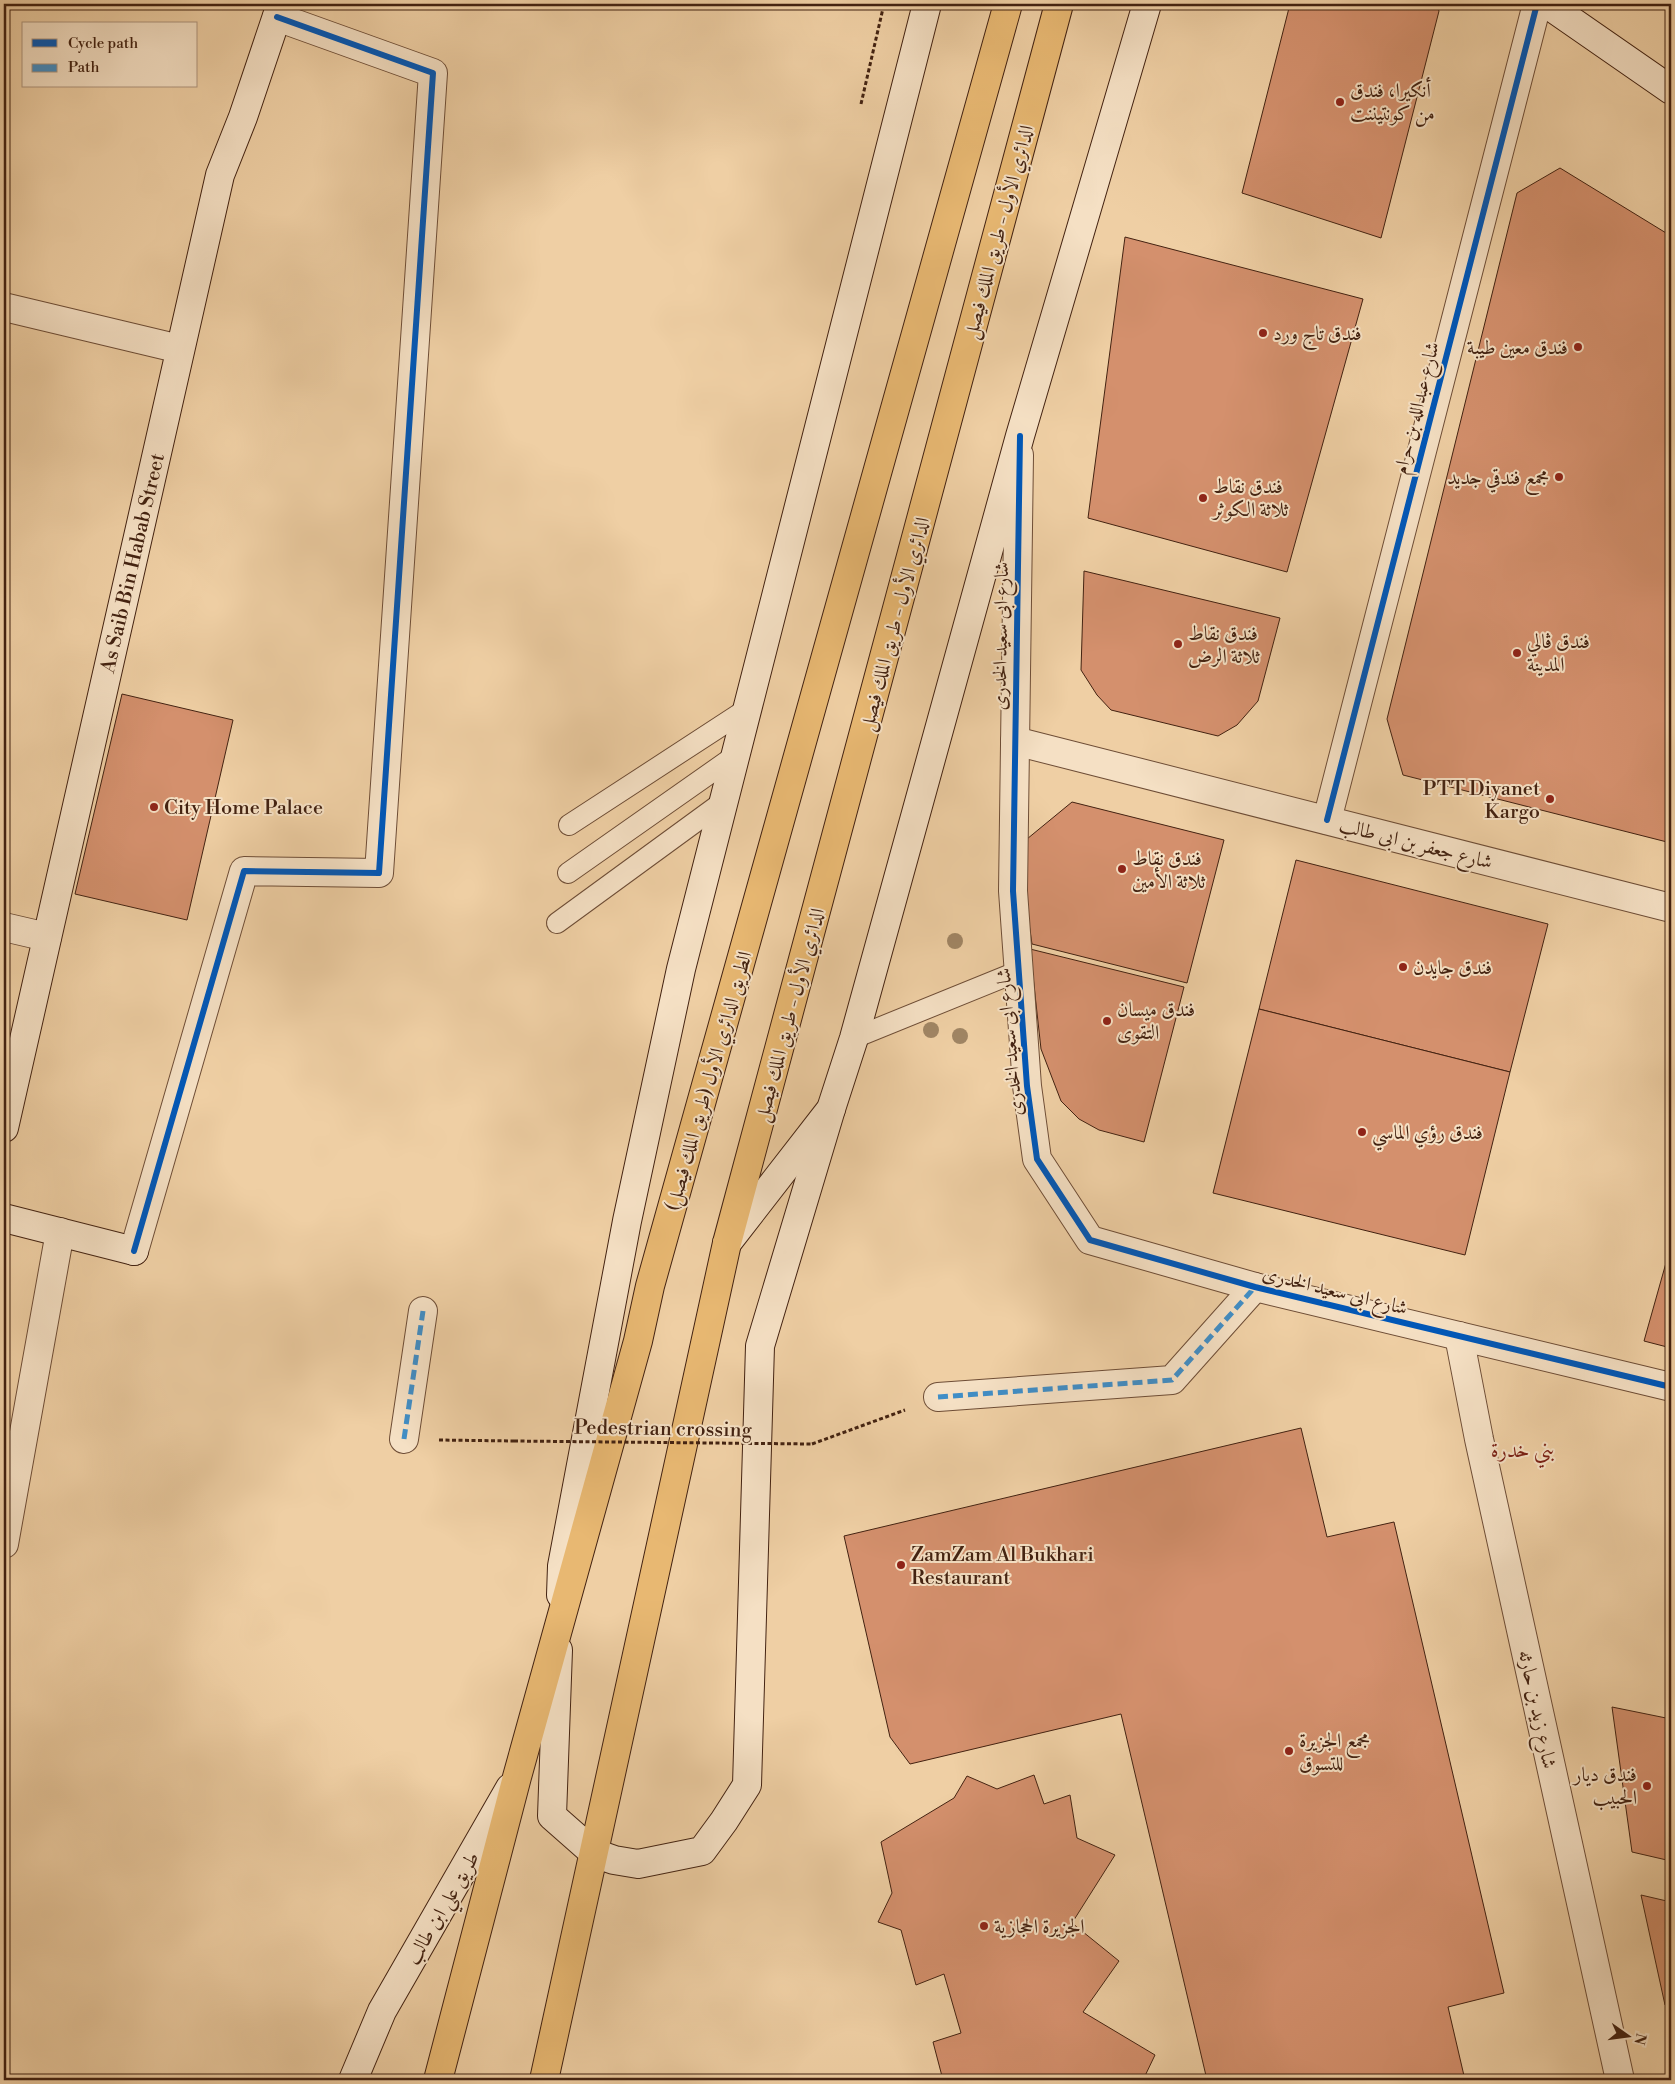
<svg xmlns="http://www.w3.org/2000/svg" width="1675" height="2084" viewBox="0 0 1675 2084" font-family="'Libre Bodoni',Amiri,serif">
  <rect width="100%" height="100%" fill="#efcfa4"/>
  <filter id="stains"><feTurbulence type="fractalNoise" baseFrequency=".004" numOctaves="4"/><feColorMatrix values="0 0 0 0 .2 0 0 0 0 .09 0 0 0 0 .02 0 0 0 .5 -.17"/></filter>
  <radialGradient id="worn" r=".72"><stop offset=".6" stop-color="#630" stop-opacity="0"/><stop offset="1" stop-color="#630" stop-opacity=".3"/></radialGradient>
  <g fill="#d4906d" stroke="#432211">
    <path d="M1290,4H1436L1439,11L1381,238L1242,193Z"/>
    <path d="M1560,168L1671,236V843L1403,775L1387,719L1517,193Z"/>
    <path d="M1125,237L1363,299L1287,572L1088,518Z"/>
    <path d="M1084,571L1280,618L1258,701L1237,725L1218,736L1111,710L1097,695L1081,670Z"/>
    <path d="M122,694L233,720L187,920L75,894Z"/>
    <path d="M1072,802L1224,840L1187,983L1032,944L1025,897L1027,839Z"/>
    <path d="M1296,860L1548,924L1510,1072L1259,1009Z"/>
    <path d="M1030,949L1184,987L1144,1142L1099,1130L1079,1119L1061,1101L1041,1049Z"/>
    <path d="M1259,1009L1510,1072L1465,1255L1213,1193Z"/>
    <path d="M1671,1245V1348L1644,1341Z"/>
    <path d="M1301,1428L1327,1537L1394,1522L1504,1993L1448,2007L1465,2080H1207L1121,1714L910,1764L890,1737L844,1536Z"/>
    <path d="M1612,1707L1671,1719V1861L1632,1852Z"/>
    <path d="M1034,1775L1044,1804L1070,1795L1077,1838L1115,1855L1072,1923L1119,1961L1083,2012L1155,2055L1143,2080H943L933,2042L961,2033L944,1974L916,1985L901,1930L878,1922L892,1893L881,1842L954,1798L967,1776L997,1789Z"/>
    <path d="M1641,1895L1671,1902V2007L1665,2005Z"/>
  </g>
  <g fill="none" stroke-linecap="round" stroke-linejoin="round">
    <defs>
      <g id="lane">
        <path d="M569,825L747,709"/>
        <path d="M568,873L736,755"/>
        <path d="M557,923L724,801"/>
        <path d="M854,1038L1019,971"/>
      </g>
      <g id="street">
        <path d="M4,307L180,349"/>
        <path d="M1019,455L1013,891L1027,1086L1037,1159L1090,1240L1255,1287L1671,1387"/>
        <path d="M1015,741L1671,908"/>
        <path d="M1327,820L1537,4"/>
        <path d="M4,927L47,937"/>
        <path d="M134,1251L244,871L379,873L433,73L277,17"/>
        <path d="M1459,1336L1479,1439L1620,2080"/>
        <path d="M938,1397L1172,1380L1255,1287"/>
        <path d="M404,1439L423,1311"/>
        <path d="M4,1544L60,1232"/>
      </g>
      <g id="secondary">
        <path d="M1547,4L1671,90"/>
        <path d="M4,1128L220,175L243,117L281,4"/>
        <path d="M4,1218L134,1251"/>
        <path d="M727,1243L831,1109L854,1038L1020,436L1147,4"/>
        <path d="M561,1595L562,1566L627,1221L681,969L927,4"/>
        <path d="M558,1650L552,1816L594,1853L614,1860L638,1864L702,1851L724,1821L747,1785L760,1346L831,1109"/>
        <path d="M353,2080L382,2011L510,1788"/>
      </g>
      <g id="highway">
        <path d="M438,2080L517,1777L638,1341L650,1286L1008,4"/>
        <path d="M544,2080L727,1243L1059,4"/>
      </g>
    </defs>
    <use href="#lane" stroke="#6e4d36" stroke-width="22"/>
    <use href="#street" stroke="#6e4d36" stroke-width="30"/>
    <use href="#secondary" stroke="#432211" stroke-width="30"/>
    <use href="#highway" stroke="#432211" stroke-width="30"/>
    <g stroke="#432211" stroke-width="3" stroke-dasharray="4 2.5" stroke-linecap="butt">
      <path d="M861,104L884,4"/>
      <path d="M439,1440L514,1441"/>
      <path d="M812,1444L905,1410"/>
    </g>
    <use href="#lane" stroke="#f5e0c4" stroke-width="20"/>
    <use href="#street" stroke="#f5e0c4" stroke-width="28"/>
    <use href="#secondary" stroke="#f5e0c4" stroke-width="28"/>
    <use href="#highway" stroke="#e8b872" stroke-width="28"/>
    <path stroke="#432211" stroke-width="3" stroke-dasharray="4 2.5" stroke-linecap="butt" d="M514,1441L812,1444"/>
    <g stroke="#408ec7" stroke-width="5" stroke-dasharray="10 5" stroke-linecap="butt">
      <path d="M938,1397L1172,1380L1255,1287"/>
      <path d="M404,1439L423,1311"/>
    </g>
    <defs>
      <g id="cycleway">
        <path d="M1020,436L1013,891L1027,1086L1037,1159L1090,1240L1255,1287L1671,1387"/>
        <path d="M1327,820L1537,4"/>
        <path d="M134,1251L244,871L379,873L433,73L277,17"/>
      </g>
    </defs>
    <use href="#cycleway" stroke="#f5e0c4" stroke-width="9"/>
    <use href="#cycleway" stroke="#0057b8" stroke-width="6"/>
  </g>
  <g fill="#a08564">
    <circle cx="955" cy="941" r="8"/>
    <circle cx="931" cy="1030" r="8"/>
    <circle cx="960" cy="1036" r="8"/>
  </g>
  <g fill="#8f2418" stroke="#f5e0c4" stroke-width="2">
    <circle cx="1340" cy="102" r="5"/>
    <circle cx="1263" cy="333" r="5"/>
    <circle cx="1578" cy="347" r="5"/>
    <circle cx="1559" cy="477" r="5"/>
    <circle cx="1203" cy="498" r="5"/>
    <circle cx="1178" cy="644" r="5"/>
    <circle cx="1517" cy="653" r="5"/>
    <circle cx="1550" cy="799" r="5"/>
    <circle cx="154" cy="807" r="5"/>
    <circle cx="1122" cy="869" r="5"/>
    <circle cx="1403" cy="967" r="5"/>
    <circle cx="1107" cy="1021" r="5"/>
    <circle cx="1362" cy="1132" r="5"/>
    <circle cx="901" cy="1565" r="5"/>
    <circle cx="1289" cy="1751" r="5"/>
    <circle cx="1647" cy="1786" r="5"/>
    <circle cx="984" cy="1926" r="5"/>
  </g>
  <g text-anchor="middle" stroke-width="4" stroke-linejoin="round" paint-order="stroke">
    <g font-size="20" fill="#432211" stroke="#f5e0c4" text-anchor="start">
      <text x="1350" y="97">أنكيرا، فندق<tspan x="1350" dy="23">من كونتيننت</tspan></text>
      <text x="1273" y="340">فندق تاج ورد</text>
      <text x="1568" y="354" text-anchor="end">فندق معين طيبة</text>
      <text x="1549" y="484" text-anchor="end">مجمع فندقي جديد</text>
      <text x="1213" y="493">فندق نقاط<tspan x="1213" dy="23">ثلاثة الكوثر</tspan></text>
      <text x="1188" y="640">فندق نقاط<tspan x="1188" dy="23">ثلاثة الرض</tspan></text>
      <text x="1527" y="648">فندق ڤالي<tspan x="1527" dy="23">المدينة</tspan></text>
      <text x="1540" y="795" text-anchor="end">PTT Diyanet<tspan x="1540" dy="23">Kargo</tspan></text>
      <text x="164" y="814">City Home Palace</text>
      <text x="1132" y="865">فندق نقاط<tspan x="1132" dy="23">ثلاثة الأمين</tspan></text>
      <text x="1413" y="974">فندق جايدن</text>
      <text x="1117" y="1016">فندق ميسان<tspan x="1117" dy="23">التقوى</tspan></text>
      <text x="1372" y="1139">فندق رؤي الماسي</text>
      <text x="911" y="1561">ZamZam Al Bukhari<tspan x="911" dy="23">Restaurant</tspan></text>
      <text x="1299" y="1747">مجمع الجزيرة<tspan x="1299" dy="23">للتسوق</tspan></text>
      <text x="1637" y="1781" text-anchor="end">فندق ديار<tspan x="1637" dy="23">الحبيب</tspan></text>
      <text x="994" y="1933">الجزيرة الحجازية</text>
    </g>
    <g font-size="20" fill="#432211" stroke="#f5e0c4">
      <text transform="translate(998 232) rotate(-75)" y="7">الدائري الأول - طريق الملك فيصل</text>
      <text transform="translate(1416 408) rotate(-76)" y="7">شارع عبدالله بن حرام</text>
      <text transform="translate(132 563) rotate(-77)" y="7">As Saib Bin Habab Street</text>
      <text transform="translate(894 624) rotate(-75)" y="7">الدائري الأول - طريق الملك فيصل</text>
      <text transform="translate(1000 636) rotate(-89)" y="7">شارع ابى سعيد الخدرى</text>
      <text transform="translate(1416 843) rotate(14)" y="7">شارع جعفر بن ابى طالب</text>
      <text transform="translate(789 1015) rotate(-75)" y="7">الدائري الأول - طريق الملك فيصل</text>
      <text transform="translate(1009 1042) rotate(-95)" y="7">شارع ابى سعيد الخدرى</text>
      <text transform="translate(708 1081) rotate(-74)" y="7">الطريق الدائري الأول (طريق الملك فيصل)</text>
      <text transform="translate(1335 1290) rotate(14)" y="7">شارع ابى سعيد الخدرى</text>
      <text transform="translate(663 1428) rotate(1)" y="7">Pedestrian crossing</text>
      <text transform="translate(1538 1709) rotate(78)" y="7">شارع زيد بن حارثه</text>
      <text transform="translate(442 1908) rotate(-60)" y="7">طريق علي ابن طالب</text>
    </g>
    <g font-size="21" fill="#7a1f14" stroke="#f5e0c4">
      <text x="1523" y="1457">بني خدرة</text>
    </g>
  </g>
  <rect width="1675" height="2084" fill="none" stroke="#efcfa4" stroke-width="20"/>
  <rect x="5" y="5" width="1665" height="2074" fill="none" stroke="#432211" stroke-width="2.5"/>
  <rect x="10" y="10" width="1655" height="2064" fill="none" stroke="#432211"/>
  <rect x="22" y="22" width="175" height="65" fill="#f5e0c4" stroke="#ae947c"/>
  <rect x="32" y="39" width="25" height="8" fill="#0057b8" stroke="#ae947c"/>
  <text x="68" y="48" font-size="15" fill="#432211">Cycle path</text>
  <rect x="32" y="64" width="25" height="8" fill="#408ec7" stroke="#ae947c"/>
  <text x="68" y="72" font-size="15" fill="#432211">Path</text>
  <g transform="translate(1628 2036) rotate(104)" stroke="#f5e0c4" stroke-width="4" paint-order="stroke">
  <path d="M0-4L9 19L0 12L-9 19Z" fill="#432211"/>
  <text y="-8" font-size="14" font-weight="bold" text-anchor="middle" fill="#432211">N</text>
  </g>
  <rect width="100%" height="100%" filter="url(#stains)"/>
  <rect width="100%" height="100%" fill="url(#worn)"/>
</svg>
